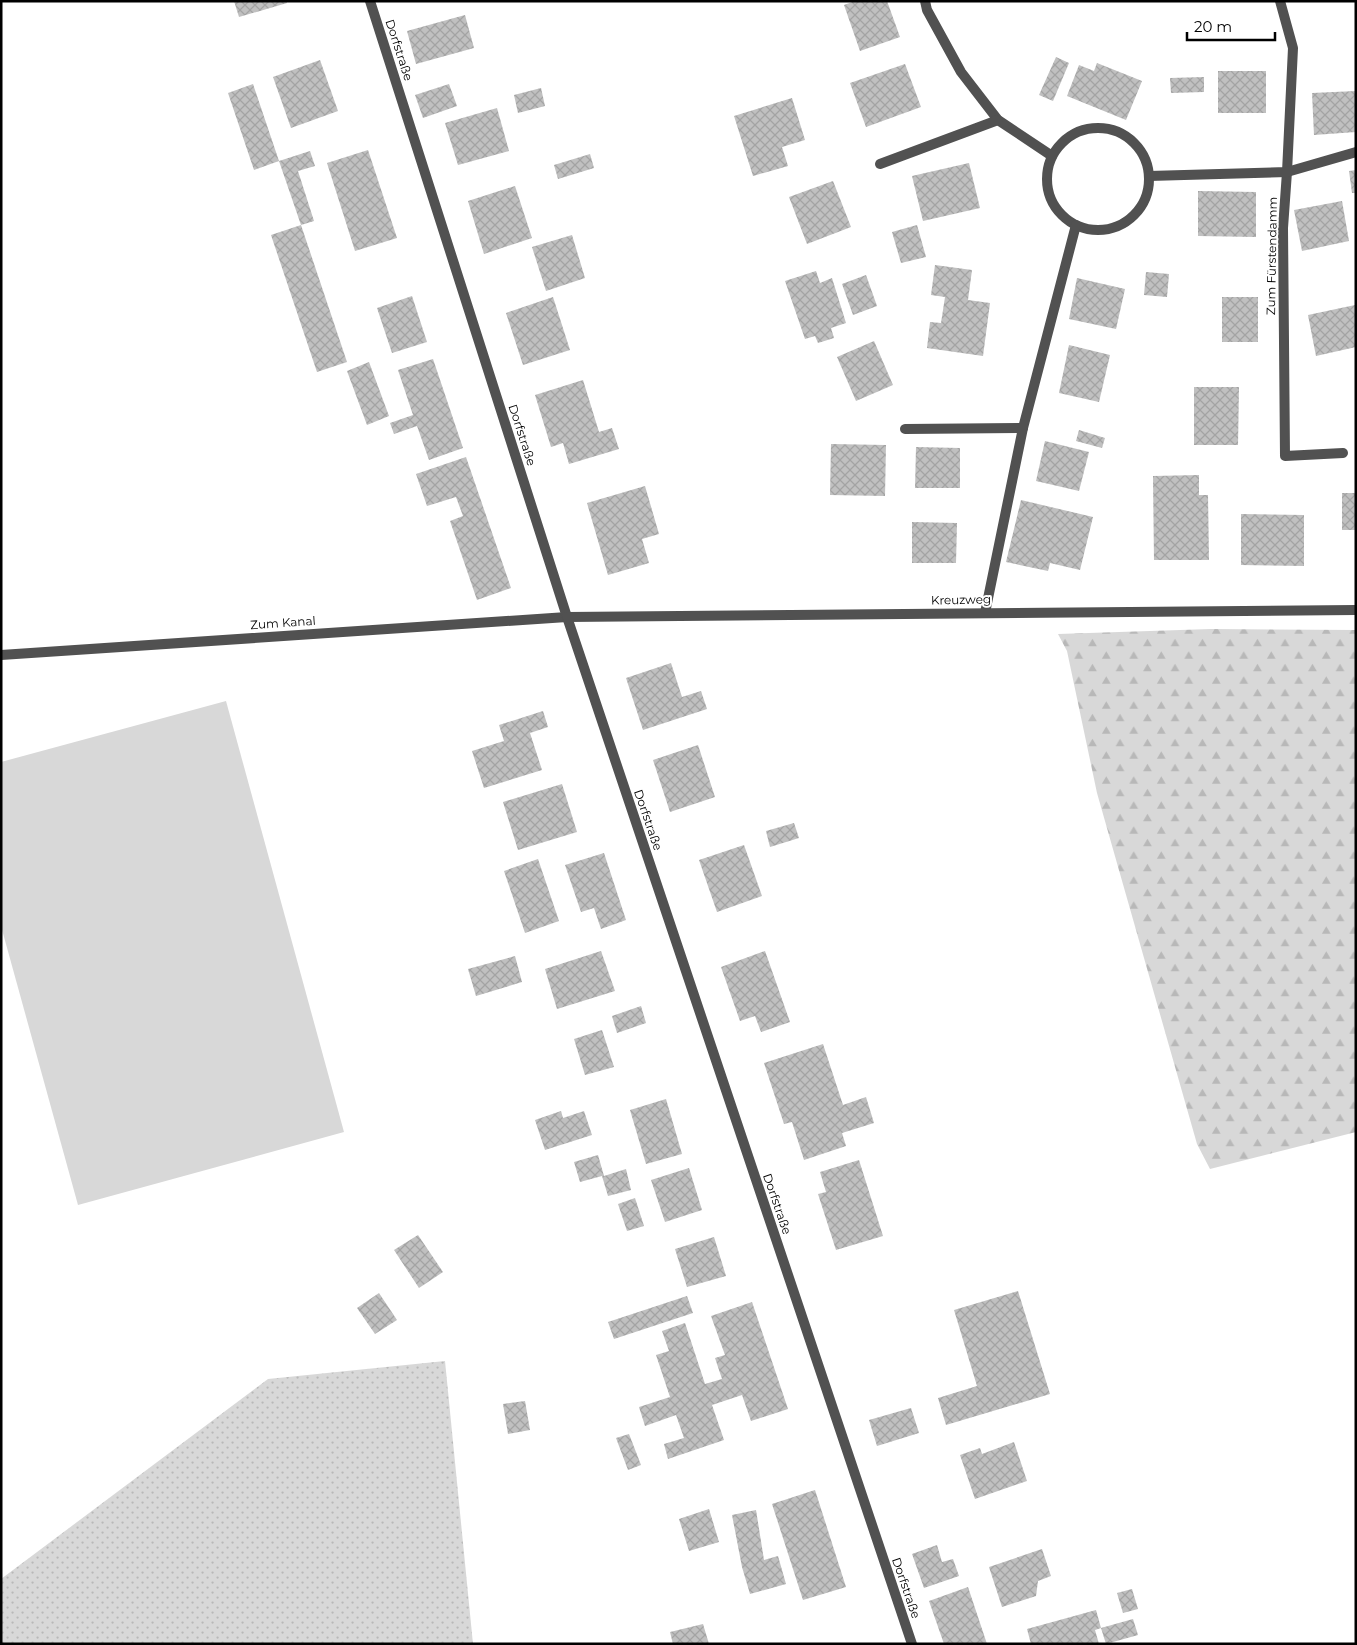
<svg xmlns="http://www.w3.org/2000/svg" width="1357" height="1645" viewBox="0 0 1357 1645" font-family="Montserrat,sans-serif">
  <defs>
    <pattern id="forest-firs" width="22" height="20" patternUnits="userSpaceOnUse" patternTransform="scale(1.25)"><rect width="22" height="20" fill="#d8d8d8"/><path d="M5 1l3.5 6h-7zM16 11l3.5 6h-7z" fill="#b8b8b8"/></pattern>
    <pattern id="garden-dots" width="8" height="8" patternUnits="userSpaceOnUse" patternTransform="scale(1.25)"><rect width="8" height="8" fill="#d8d8d8"/><path d="M2 2h.1M6 6h.1" fill="none" stroke="#b8b8b8" stroke-width="1.8" stroke-linecap="round"/></pattern>
    <pattern id="building-cross-hatch" width="8" height="8" patternUnits="userSpaceOnUse" patternTransform="scale(1.25)"><rect width="8" height="8" fill="#c0c0c0"/><path d="M0 0l8 8M0 8l8-8" fill="none" stroke="#a3a3a3"/></pattern>
  </defs>
  <rect width="100%" height="100%" fill="#fff"/>
  <path fill="url(#forest-firs)" d="M1211,629L1356,630V1132L1210,1169L1197,1144L1097,793L1067,651L1058,634Z"/>
  <path fill="url(#garden-dots)" d="M445,1361L473,1644H1V1579L268,1379Z"/>
  <path fill="#d8d8d8" d="M226,701L344,1132L78,1205L1,926V762Z"/>
  <g fill="url(#building-cross-hatch)">
    <path d="M234,1H286L287,3L239,17Z"/>
    <path d="M855,1H887L900,37L860,51L844,5Z"/>
    <path d="M465,15L474,48L416,64L407,31Z"/>
    <path d="M1056,57L1069,63L1053,101L1039,95Z"/>
    <path d="M320,60L338,111L291,128L273,77Z"/>
    <path d="M1097,63L1142,81L1126,120L1067,96L1079,65L1094,71Z"/>
    <path d="M905,64L921,107L866,127L850,83Z"/>
    <rect x="1218" y="71" width="48" height="42"/>
    <path d="M1204,77V92L1171,93L1170,78Z"/>
    <path d="M253,84L279,161L310,151L315,166L298,171L314,221L301,225L279,161L254,170L228,93Z"/>
    <path d="M449,84L457,106L423,118L415,95Z"/>
    <path d="M541,88L545,106L518,113L514,95Z"/>
    <path d="M1356,91V132L1314,135L1312,93Z"/>
    <path d="M792,98L805,140L782,147L788,166L753,176L734,116Z"/>
    <path d="M497,108L509,151L458,165L445,123Z"/>
    <path d="M368,150L397,238L355,251L327,163Z"/>
    <path d="M590,154L594,168L558,179L554,165Z"/>
    <path d="M969,163L980,208L923,221L912,176Z"/>
    <path d="M1356,170V193H1352L1349,171Z"/>
    <path d="M833,181L851,227L807,244L789,197Z"/>
    <path d="M515,186L532,238L484,254L468,201Z"/>
    <path d="M1198,191L1256,192V237L1198,236Z"/>
    <path d="M1342,201L1349,241L1302,251L1294,210Z"/>
    <path d="M301,225L347,362L317,372L271,235Z"/>
    <path d="M917,225L926,257L901,263L892,232Z"/>
    <path d="M572,235L585,278L546,291L532,247Z"/>
    <path d="M935,265L972,270L968,300L990,303L983,356L927,348L930,322L941,323L945,297L931,295Z"/>
    <path d="M816,271L820,283L832,278L846,323L831,328L834,338L818,343L815,336L805,339L785,281Z"/>
    <path d="M1146,272L1169,274L1167,297L1144,295Z"/>
    <path d="M866,275L877,306L853,315L842,284Z"/>
    <path d="M1077,278L1125,289L1116,329L1069,319Z"/>
    <path d="M412,296L427,342L392,353L377,308Z"/>
    <path d="M553,297L570,350L523,365L506,313Z"/>
    <rect x="1222" y="297" width="36" height="45"/>
    <path d="M1355,305L1356,347L1316,356L1308,315Z"/>
    <path d="M874,341L893,385L856,401L837,357Z"/>
    <path d="M1069,345L1110,355L1099,402L1059,393Z"/>
    <path d="M433,359L463,448L429,460L417,426L394,434L390,423L413,415L398,370Z"/>
    <path d="M369,362L389,416L367,425L347,371Z"/>
    <path d="M583,380L599,432L612,428L619,449L569,464L563,443L551,447L535,395Z"/>
    <path d="M1194,387H1239L1238,445H1194Z"/>
    <path d="M1079,430L1105,438L1102,448L1076,441Z"/>
    <path d="M1045,441L1089,452L1079,491L1036,481Z"/>
    <path d="M831,444L886,445L885,496L830,495Z"/>
    <path d="M916,447L960,448V488H915Z"/>
    <path d="M466,457L511,588L477,600L450,521L463,516L456,497L427,506L416,474Z"/>
    <path d="M1199,475V495H1208L1209,560H1154L1153,476Z"/>
    <path d="M645,486L659,534L642,539L649,563L608,575L587,503Z"/>
    <rect x="1342" y="493" width="14" height="37"/>
    <path d="M1021,500L1093,517L1080,570L1050,563L1048,571L1006,562Z"/>
    <path d="M1241,514L1304,515V566L1241,565Z"/>
    <path d="M912,522L957,523L956,563H912Z"/>
    <path d="M671,663L682,697L701,691L707,709L643,730L626,678Z"/>
    <path d="M543,711L548,727L530,733L542,770L484,788L472,751L504,741L499,725Z"/>
    <path d="M698,745L715,797L670,812L653,760Z"/>
    <path d="M562,784L577,832L518,850L503,802Z"/>
    <path d="M794,823L799,838L770,847L766,831Z"/>
    <path d="M744,845L762,896L717,912L699,860Z"/>
    <path d="M604,853L626,920L601,929L594,908L581,912L565,865Z"/>
    <path d="M538,859L559,921L525,933L504,871Z"/>
    <path d="M601,951L615,991L557,1009L545,969Z"/>
    <path d="M765,951L790,1022L761,1032L755,1016L740,1021L721,967Z"/>
    <path d="M515,956L522,982L476,996L468,969Z"/>
    <path d="M641,1006L646,1023L617,1033L612,1016Z"/>
    <path d="M602,1030L614,1067L585,1075L574,1039Z"/>
    <path d="M823,1044L843,1105L866,1097L874,1123L842,1133L846,1146L804,1160L792,1122L784,1124L764,1063Z"/>
    <path d="M666,1099L682,1154L646,1164L630,1110Z"/>
    <path d="M561,1111L563,1118L584,1111L592,1135L545,1150L535,1120Z"/>
    <path d="M598,1155L604,1176L626,1169L631,1190L608,1196L602,1176L580,1182L574,1162Z"/>
    <path d="M859,1160L883,1236L836,1250L818,1194L826,1192L820,1172Z"/>
    <path d="M689,1168L702,1210L665,1222L651,1180Z"/>
    <path d="M635,1198L644,1226L627,1231L618,1204Z"/>
    <path d="M418,1235L443,1272L419,1288L394,1250Z"/>
    <path d="M714,1237L726,1276L687,1287L675,1249Z"/>
    <path d="M1018,1291L1050,1394L946,1425L938,1398L977,1386L954,1310Z"/>
    <path d="M379,1293L397,1320L375,1334L357,1308Z"/>
    <path d="M687,1296L693,1313L614,1339L608,1322Z"/>
    <path d="M752,1302L788,1409L751,1421L742,1395L712,1405L724,1440L668,1459L664,1444L684,1438L676,1415L645,1426L639,1407L670,1397L656,1355L669,1351L662,1331L685,1323L705,1384L722,1379L715,1358L725,1355L711,1316Z"/>
    <path d="M525,1401L530,1430L508,1434L503,1404Z"/>
    <path d="M911,1408L919,1433L877,1446L869,1420Z"/>
    <path d="M629,1434L641,1465L628,1470L616,1438Z"/>
    <path d="M1014,1442L1027,1481L975,1499L960,1455L980,1448L982,1454Z"/>
    <path d="M815,1490L846,1587L803,1600L772,1504Z"/>
    <path d="M709,1509L719,1542L689,1551L679,1519Z"/>
    <path d="M756,1510L764,1560L778,1556L786,1584L750,1594L742,1567L732,1515Z"/>
    <path d="M937,1545L942,1562L953,1559L959,1576L924,1588L912,1554Z"/>
    <path d="M1042,1549L1051,1576L1038,1581L1036,1596L1002,1607L989,1567Z"/>
    <path d="M968,1587L987,1644H944L929,1601Z"/>
    <path d="M1132,1589L1138,1609L1123,1613L1117,1593Z"/>
    <path d="M1096,1610L1101,1628L1133,1619L1138,1635L1106,1644L1101,1628L1095,1630L1099,1644H1031L1027,1629Z"/>
    <path d="M703,1624L709,1644H673L670,1632Z"/>
  </g>
  <g fill="none" stroke-linecap="round" stroke-linejoin="round">
    <path stroke="#515151" stroke-width="10" d="M1,655L567,617"/>
    <g stroke="#515151" stroke-width="10">
      <path d="M370,1L567,617L912,1644"/>
      <path d="M925,1L927,10L961,72L998,120L1052,156"/>
      <path d="M1280,1L1293,48L1287,172L1283,228L1285,456L1343,453"/>
      <circle cx="1098" cy="179" r="51"/>
      <path d="M880,164L998,120"/>
      <path d="M1149,176L1287,172L1356,152"/>
      <path d="M905,429L1023,428"/>
      <path d="M985,613L1023,428L1076,225"/>
      <path d="M567,617L1356,610"/>
    </g>
  </g>
  <g text-anchor="middle" stroke-width="4" stroke-linejoin="round" paint-order="stroke">
    <g font-size="12" fill="#000" stroke="#fff">
      <text transform="translate(399 50) rotate(72)" y="4">Dorfstraße</text>
      <text transform="translate(1272 256) rotate(-89)" y="4">Zum Fürstendamm</text>
      <text transform="translate(522 435) rotate(72)" y="4">Dorfstraße</text>
      <text transform="translate(961 600) rotate(-1)" y="4">Kreuzweg</text>
      <text transform="translate(283 623) rotate(-4)" y="4">Zum Kanal</text>
      <text transform="translate(648 820) rotate(71)" y="4">Dorfstraße</text>
      <text transform="translate(777 1204) rotate(71)" y="4">Dorfstraße</text>
      <text transform="translate(906 1588) rotate(71)" y="4">Dorfstraße</text>
    </g>
  </g>
  <rect width="1357" height="1645" fill="none" stroke="#000000" stroke-width="5"/>
  <path d="M1187 32v8h88v-8" fill="none" stroke="#000000" stroke-width="2.5"/>
  <text x="1194" y="32" font-size="15" fill="#000000" stroke="#ffffff" stroke-width="4" paint-order="stroke">20 m</text>
</svg>
